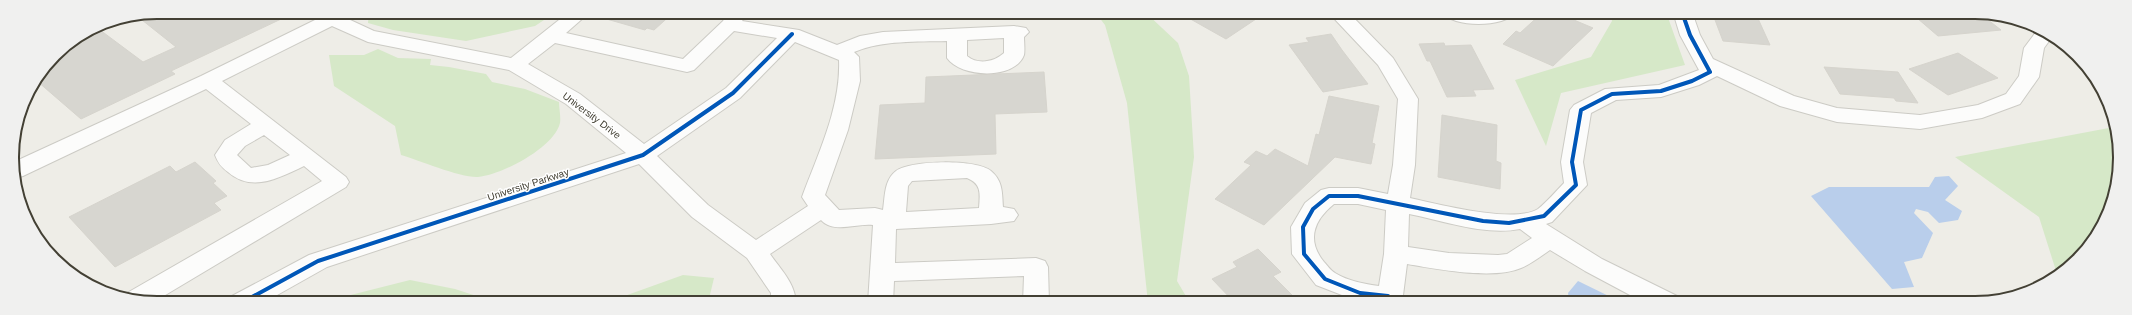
<svg xmlns="http://www.w3.org/2000/svg" width="2132" height="315" viewBox="0 0 2132 315" font-family="Arial,sans-serif">
  <rect width="100%" height="100%" fill="#eeede7"/>
  <g fill="#d6e8c8">
    <path d="M369,12H556L535,26L466,41L393,30L368,23Z"/>
    <path d="M1095,12H1145L1178,43L1189,76L1194,157L1177,281L1190,303H1148L1127,103L1105,25Z"/>
    <path d="M1610,12H1666L1685,65L1561,93L1546,146L1515,80L1591,57L1612,21Z"/>
    <path d="M378,49L398,58L431,59L430,65L449,67L486,74L492,82L525,89L559,102C559,108 561,117 560,123C554,148 501,175 478,177C461,178 418,160 401,155L395,126L334,86L329,55H364Z"/>
    <path d="M2114,127L2120,167L2105,222L2077,261L2057,274L2039,217L1955,157Z"/>
    <path d="M683,275L714,278L708,303H605Z"/>
    <path d="M410,280L455,289L498,303H319Z"/>
  </g>
  <g fill="#b9ceeb">
    <path d="M1949,176L1958,186L1945,200L1962,211L1958,220L1939,223L1928,212L1916,209L1914,213L1933,233L1922,258L1904,262L1914,287L1892,289L1811,196L1829,187H1929L1935,177Z"/>
    <path d="M1578,281L1623,303H1570L1568,293Z"/>
  </g>
  <g fill="#d7d6d0" stroke="#d6d4cd">
    <path d="M158,12H296L171,71L175,74L81,119L37,81L55,54L96,27L143,62L176,47L137,16Z"/>
    <path d="M604,12H674L654,30L647,28L645,30L603,18Z"/>
    <path d="M1178,12H1243L1256,19L1226,39Z"/>
    <path d="M1543,12H1555L1593,28L1553,66L1503,44L1516,31L1520,33Z"/>
    <path d="M1712,12H1755L1770,45L1723,41Z"/>
    <path d="M1910,12H1978L2001,30L1938,36Z"/>
    <path d="M1331,34L1342,50L1368,84L1323,92L1289,45L1309,42L1306,38Z"/>
    <path d="M1444,43L1445,46L1471,45L1494,89L1473,90L1476,96L1447,97L1430,61H1427L1419,44Z"/>
    <path d="M1958,53L1998,78L1948,95L1909,69Z"/>
    <path d="M1824,67L1898,72L1918,103L1896,101L1894,98L1840,94Z"/>
    <path d="M1044,72L1047,112L995,114L996,154L875,159L880,105L925,103L926,77Z"/>
    <path d="M1329,96L1379,106L1372,143L1375,144L1371,164L1335,157L1264,225L1215,199L1251,165L1244,162L1256,151L1267,156L1275,149L1308,166L1316,134L1319,135Z"/>
    <path d="M1442,115L1497,125L1496,161L1501,163L1500,189L1438,177Z"/>
    <path d="M195,162L216,181L213,183L227,196L214,203L221,210L115,267L69,217L170,166L176,172Z"/>
    <path d="M1258,249L1281,272L1273,276L1300,303H1235L1212,279L1237,267L1233,262Z"/>
  </g>
  <g fill="none" stroke-linecap="round" stroke-linejoin="round">
    <defs>
      <g id="minor">
        <path d="M309,12H333L374,31L511,58L569,12H590L566,33L683,59L723,21L729,12H748L742,21L799,30L837,45L860,36L883,32L1014,26L1026,28L1029,32L1024,37C1024,42 1025,50 1024,55C1015,80 961,78 947,58V41C916,42 884,40 854,52L859,57L860,81L848,130L825,195L839,210L875,208L883,210C885,197 884,180 896,171C911,160 977,159 991,171C1003,181 1002,193 1003,207L1014,209L1018,215L1014,221L991,224L896,229L895,263L1036,258L1045,261L1048,267L1049,303H1023L1024,276L894,281L893,303H868L873,225C856,223 834,234 821,220L770,254C781,270 795,283 796,303H771V293L747,258L692,217L639,164L327,267L263,303H229L232,296L309,255L626,153L566,104L509,70L368,42L332,26L222,81L346,177L349,182L346,187L152,303L125,297L127,293L322,181L304,166C279,178 252,193 228,172C221,167 218,163 215,155L225,140L251,124L206,89L23,176L16,178L14,162L201,76L317,19ZM734,31L777,38L726,88L644,144L580,94L528,64L555,43L687,72L694,70ZM1004,38V53C994,62 978,65 967,56V40ZM795,42L839,60C841,107 818,154 802,197L808,206L756,240L708,205L657,156L740,98ZM264,135L290,155L268,165L251,168L237,155L245,146ZM967,178C982,184 980,194 979,208L906,212L908,186L912,181Z"/>
        <path d="M1328,12H1348L1393,58L1418,99L1415,165L1410,198C1438,204 1514,224 1538,209C1547,202 1556,191 1564,183L1561,162L1570,110L1574,105L1605,89L1659,85L1699,70L1680,35L1673,12H1692L1700,35L1713,59L1794,96L1837,108L1920,115L1978,105L2006,94L2019,76L2024,48L2039,28L2052,37L2044,48L2039,77L2020,104L1982,118L1920,129L1837,122L1780,106L1717,76L1699,85L1661,97L1616,100L1591,113L1583,162L1587,185L1552,222L1546,224L1602,259L1677,296L1680,303H1645L1585,271L1550,250C1541,256 1531,264 1521,268C1494,280 1436,269 1407,264L1402,303L1360,302L1316,285L1292,254L1291,227L1305,203L1321,190L1329,188H1358L1388,194L1393,165L1398,99L1378,65ZM1334,204H1358L1386,210L1384,254L1379,286C1364,284 1348,281 1335,273C1331,271 1327,265 1324,262C1306,240 1314,220 1334,204ZM1409,214C1444,221 1485,236 1520,229L1532,238L1507,254L1498,255L1449,253L1408,247Z"/>
        <path d="M1442,12H1516C1505,28 1452,28 1442,12Z"/>
      </g>
    </defs>
    <use href="#minor" stroke="#cccbc5" stroke-width="2"/>
    <use href="#minor" fill="#fcfcfb" fill-rule="evenodd"/>
    <defs>
      <g id="cycleway">
        <path d="M1388,296L1360,293L1325,279L1304,254L1303,227L1313,209L1329,196H1358L1483,221L1509,223L1544,216L1576,185L1572,162L1581,110L1612,94L1661,91L1692,81L1710,72L1690,35L1682,12"/>
        <path d="M241,303L318,261L643,155L733,93L792,34"/>
      </g>
    </defs>
    <use href="#cycleway" stroke="#fff" stroke-width="6"/>
    <use href="#cycleway" stroke="#0057b8" stroke-width="4"/>
  </g>
  <g text-anchor="middle" stroke-width="3" stroke-linejoin="round" paint-order="stroke">
    <g font-size="10" fill="#434034" stroke="#fff">
      <text transform="translate(592 115) rotate(37)" y="4">University Drive</text>
      <text transform="translate(528 184) rotate(-18)" y="4">University Parkway</text>
    </g>
  </g>
  <path d="M0 0H2132V315H0ZM157 19H1975A138 138 0 0 1 2113 157V158A138 138 0 0 1 1975 296H157A138 138 0 0 1 19 158V157A138 138 0 0 1 157 19Z" fill="#f0f0ef" fill-rule="evenodd"/>
  <path fill="none" stroke="#434034" stroke-width="2" d="M157 19H1975A138 138 0 0 1 2113 157V158A138 138 0 0 1 1975 296H157A138 138 0 0 1 19 158V157A138 138 0 0 1 157 19Z"/>
</svg>
